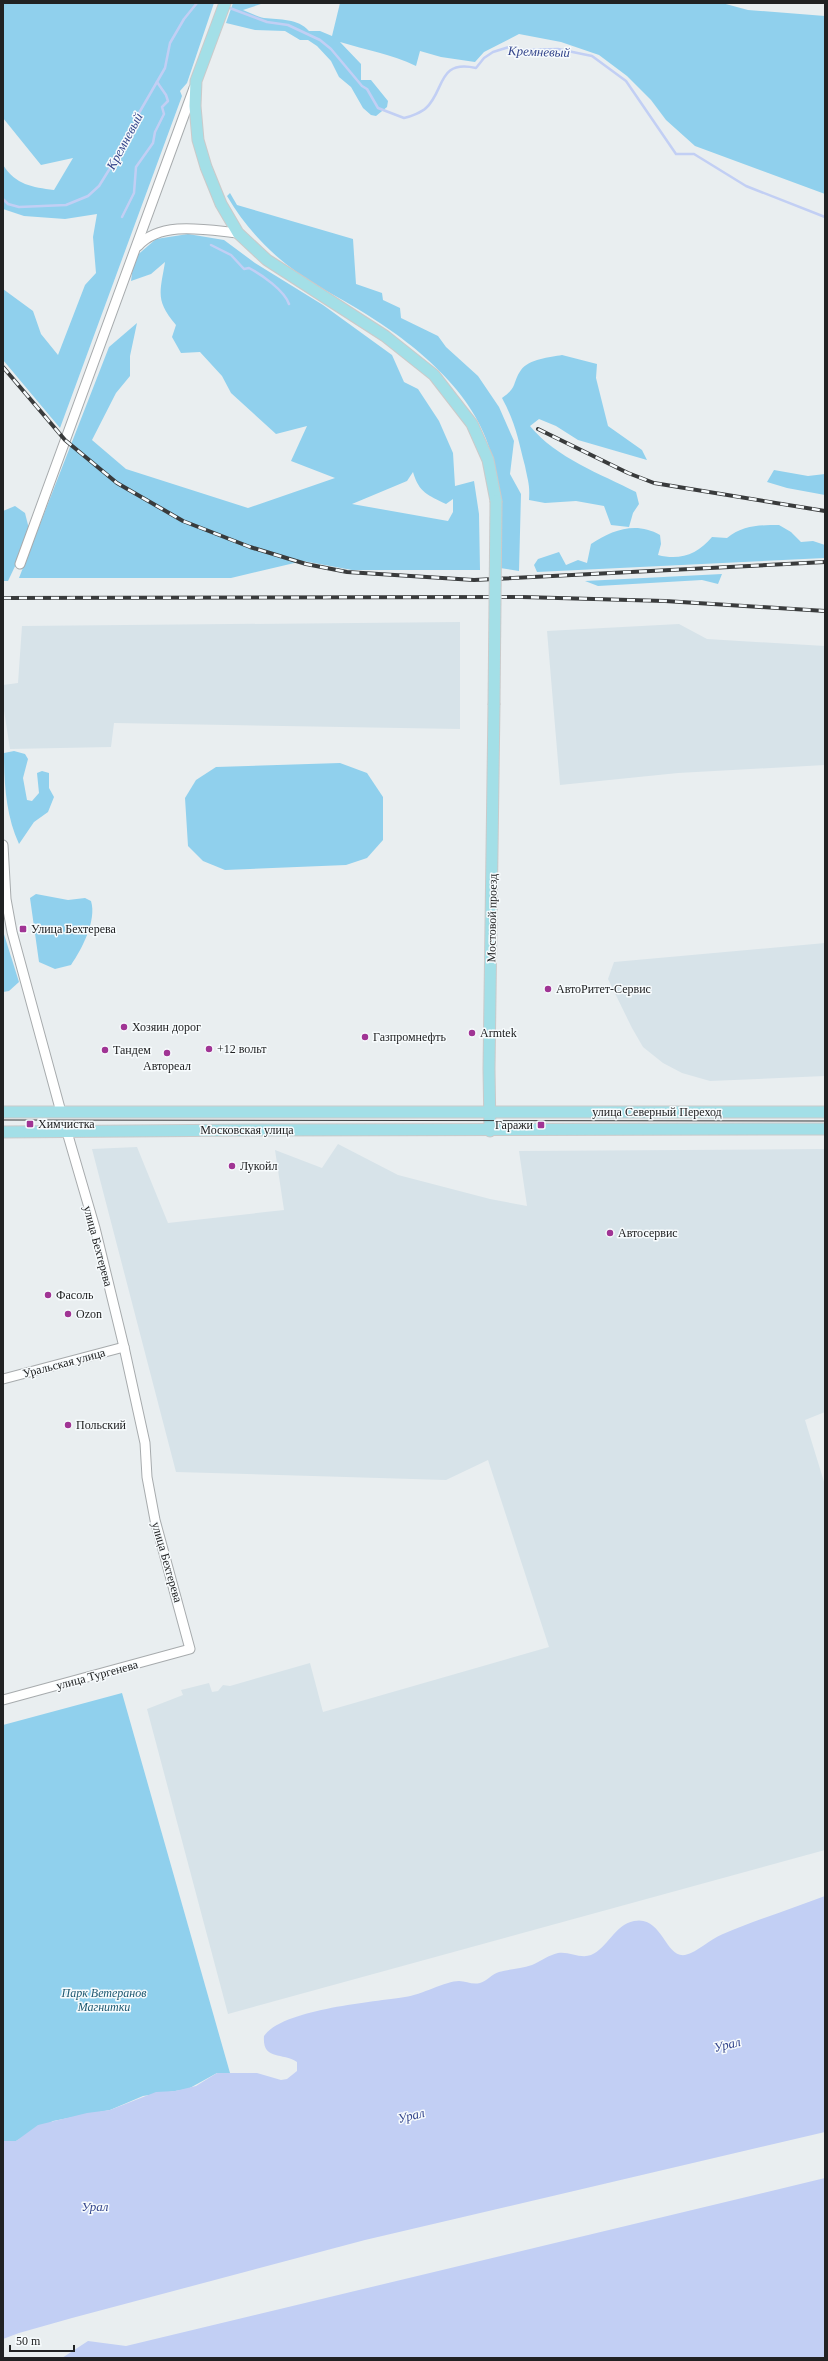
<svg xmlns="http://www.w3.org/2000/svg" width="828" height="2361" viewBox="0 0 828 2361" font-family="'Times New Roman',serif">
  <rect width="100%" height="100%" fill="#e9eef0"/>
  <g fill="#d7e3e9">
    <path d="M460,622V729L114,723L111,747L10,749L3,704V685L18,683L22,626Z"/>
    <path d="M679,624L707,639L825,646V765L678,773L560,785L547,631Z"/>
    <path d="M825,943V1076L710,1081L682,1073L663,1063L643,1047L632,1028L608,979L614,962Z"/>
    <path d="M338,1144L398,1175L490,1199L527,1206L519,1151L825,1149V1412L805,1420L825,1485V1850L228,2014L147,1709L183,1695L181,1690L209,1683L212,1692L218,1691L223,1685L230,1686L310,1663L323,1712L549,1647L488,1460L446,1480L176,1472L92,1149L137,1147L168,1223L284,1210L275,1150L322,1168Z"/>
  </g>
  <g fill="#90d0ed" fill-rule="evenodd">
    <path d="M3,3H214L187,83L180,91L182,96L60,428L3,360V289L33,311L41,334L58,355L85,285L96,273L93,237L97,214L65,219L24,216L3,209V165C16,185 32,187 54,190L73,158L41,165L3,118Z"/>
    <path d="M233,3H264L243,10C250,13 258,17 264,18C280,20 298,18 309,31H320L332,36L340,3H722L748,10L825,16V194L695,146L666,120L651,100L627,76L599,55L561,42L519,34L484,52L475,62L441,57L420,51L416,66C391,54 366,50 340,42L361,64V80H371L388,101L387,107L376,116L371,115L363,108L351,87L339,77L331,61L317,46L308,40H300L285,31L255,30L226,23Z"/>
    <path d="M230,193L237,205L353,239L356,284L382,293L383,300L400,308L401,318L438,336L446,347L478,376L499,407L514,441L510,474L521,494L519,571L500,568C498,544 497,519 495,495C495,484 495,472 493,462C480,397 419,347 366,314C339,297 311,284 286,264C262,245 243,223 227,196Z"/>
    <path d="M188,234L224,240L255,263L323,305L392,355L404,382L418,389L439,421L453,453L455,486L474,481L479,514L480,570H352L303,561L231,578H19L109,347L137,323L130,356V376L116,393L92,440L126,469L248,508L335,478L291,461L307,426L276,434L231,393L222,376L200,352L181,353L172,337L176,325C155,300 160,293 165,262L151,274L131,281L134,258L156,239ZM413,472C419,493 428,495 446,504L453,499V512L448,521L352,504L407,481Z"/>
    <path d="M562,355L597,364L596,378L608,426L642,450L647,460L578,440L556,426L539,419L530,426C556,458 601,474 636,492L639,504L633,513L629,527L611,525L604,506L576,501L545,503L529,500C530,484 528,482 525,466C518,439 516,424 502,398C518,387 512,383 521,370C529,359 550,357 562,355Z"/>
    <path d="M774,470L808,476L825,474V495L787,488L767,482Z"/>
    <path d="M15,506L25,513L29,529L18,560L8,581H3V511Z"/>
    <path d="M779,525L791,532L801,542L813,541L825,545V558L537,572L534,565L538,559L559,552L566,565L578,560L587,563L591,544C612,530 636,521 660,535L661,544L658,555C680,561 698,554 712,537L727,538C743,525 760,525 779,525Z"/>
    <path d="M722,574L718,584L702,580L598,586L585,581Z"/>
    <path d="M14,751L25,754L28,759L23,778L27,800L32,801L39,793L37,773L42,771L49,773V788L54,797L48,812L34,822L19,844C6,816 4,784 4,753Z"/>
    <path d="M340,763L367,773L383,797V840L367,858L346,865L225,870L203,861L188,846L185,798L196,780L216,767Z"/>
    <path d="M36,894L68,900L85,898L91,901C97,920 82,949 71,965L55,969L39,962L30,898Z"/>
    <path d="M3,931L19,982L9,991L3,992Z"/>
    <path d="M122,1693L230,2073H217L188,2089L143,2096L110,2110L53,2121L16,2141H3V1725Z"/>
  </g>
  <g fill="#c2cff4">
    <path d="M825,1896V2132L365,2240L72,2318L19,2333L3,2339V2141H16L38,2125L87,2113L110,2110L156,2092L175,2091L196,2086L217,2073H257L281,2080L287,2079L297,2071V2062C282,2052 262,2061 264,2036C283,2009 373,2002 405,1997C421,1995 446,1981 459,1981C466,1981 472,1985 480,1983C487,1981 492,1974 499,1972C510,1969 521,1969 532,1965C541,1961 549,1955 558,1953C569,1951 580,1959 591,1955C608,1948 614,1925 634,1921C662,1915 665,1958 685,1955C698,1952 710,1939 723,1934C756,1920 791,1909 825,1896Z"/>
    <path d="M825,2178V2358H62L88,2341L126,2346Z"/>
  </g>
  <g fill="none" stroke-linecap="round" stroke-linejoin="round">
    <g stroke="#c2cff4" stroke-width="2.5">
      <path d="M227,7L267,22L288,25L320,40L331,49L362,86L367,89L378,108L404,118C410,117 422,112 426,108C445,91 437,59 476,68L484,58L493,52L509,47L523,50L558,49L592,56L626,81L676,154H694L746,186L825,217"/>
      <path d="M3,199L8,204L19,207L66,205L88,196L99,186L127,141L139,113L165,68L170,43L184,19L197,3"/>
      <path d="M122,217L134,193L136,167L153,143L155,132L164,114L162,107L168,101L166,95L157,82"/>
      <path d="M211,245L231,255L244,269L249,268C262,275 284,290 289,304"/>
    </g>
    <defs>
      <g id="minor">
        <path d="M138,246C161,220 207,230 238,233"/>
        <path d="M20,564L194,88"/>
        <path d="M3,845L6,899L12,932L61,1112"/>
        <path d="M3,1379L124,1347"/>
        <path d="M3,1700L190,1649L155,1520L147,1477L145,1443L124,1347L95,1228L67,1132"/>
      </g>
      <g id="major">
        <path d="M225,3L196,81L195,106L198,140L206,167L221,204L238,233L267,260L385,336L434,375L472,424L488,460L496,501"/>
        <path d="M3,1112H825"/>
        <path d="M490,1131L489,1069L494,705"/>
        <path d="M3,1132L254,1130L825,1129"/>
      </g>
    </defs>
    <use href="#minor" stroke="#a7abad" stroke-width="11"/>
    <use href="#major" stroke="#cacaca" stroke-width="13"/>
    <use href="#minor" stroke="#fff" stroke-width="9"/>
    <use href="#major" stroke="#a3dfe7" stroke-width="11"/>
    <path stroke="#393b3c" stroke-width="1" d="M3,1120L825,1121"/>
    <defs>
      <g id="rail">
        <path d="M3,367L65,440L117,483L183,521L250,547L306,564L347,572L474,580L825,562"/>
        <path d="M538,429L628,473L654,483L825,511"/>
        <path d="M3,598L522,597L665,601L825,611"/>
      </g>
    </defs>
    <use href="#rail" stroke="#393b3c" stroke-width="4"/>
    <use href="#rail" stroke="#f7fbfd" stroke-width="2.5" stroke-dasharray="8" stroke-linecap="butt"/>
    <defs>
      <path id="major-bridge" d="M494,705L496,501"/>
    </defs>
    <use href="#major-bridge" stroke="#cacaca" stroke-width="13" stroke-linecap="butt"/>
    <use href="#major-bridge" stroke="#a3dfe7" stroke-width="11"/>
  </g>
  <g fill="#a03494" stroke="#f7fbfd" stroke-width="1.5">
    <rect x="19" y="925" width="8" height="8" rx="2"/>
    <circle cx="548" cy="989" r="4"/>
    <circle cx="124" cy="1027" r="4"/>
    <circle cx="472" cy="1033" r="4"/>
    <circle cx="365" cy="1037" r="4"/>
    <circle cx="209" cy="1049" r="4"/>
    <circle cx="105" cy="1050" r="4"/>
    <circle cx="167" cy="1053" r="4"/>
    <rect x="26" y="1120" width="8" height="8" rx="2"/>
    <rect x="537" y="1121" width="8" height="8" rx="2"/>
    <circle cx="232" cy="1166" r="4"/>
    <circle cx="610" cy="1233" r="4"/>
    <circle cx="48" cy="1295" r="4"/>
    <circle cx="68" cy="1314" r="4"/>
    <circle cx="68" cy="1425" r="4"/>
  </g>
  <g text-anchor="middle" stroke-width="3" stroke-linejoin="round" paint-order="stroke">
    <g font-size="12" fill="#212223" stroke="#f7fbfd">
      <text transform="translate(492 918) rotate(-89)" y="4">Мостовой проезд</text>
      <text x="657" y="1116">улица Северный Переход</text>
      <text x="247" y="1134">Московская улица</text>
      <text transform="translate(98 1246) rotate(75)" y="4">улица Бехтерева</text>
      <text transform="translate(64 1363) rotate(-15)" y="4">Уральская улица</text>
      <text transform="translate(167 1562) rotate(74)" y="4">улица Бехтерева</text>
      <text transform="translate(97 1675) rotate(-15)" y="4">улица Тургенева</text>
    </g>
    <g font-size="12" fill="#212223" stroke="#f7fbfd" text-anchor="start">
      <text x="31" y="933">Улица Бехтерева</text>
      <text x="556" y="993">АвтоРитет-Сервис</text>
      <text x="132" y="1031">Хозяин дорог</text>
      <text x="480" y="1037">Armtek</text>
      <text x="373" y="1041">Газпромнефть</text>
      <text x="217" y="1053">+12 вольт</text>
      <text x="113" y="1054">Тандем</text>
      <text x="167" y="1070" text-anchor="middle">Автореал</text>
      <text x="38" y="1128">Химчистка</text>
      <text x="533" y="1129" text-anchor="end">Гаражи</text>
      <text x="240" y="1170">Лукойл</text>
      <text x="618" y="1237">Автосервис</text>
      <text x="56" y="1299">Фасоль</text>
      <text x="76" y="1318">Ozon</text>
      <text x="76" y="1429">Польский</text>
    </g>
    <g font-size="12" font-style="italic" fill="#1e5971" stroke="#f7fbfd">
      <text x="104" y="1997">Парк Ветеранов<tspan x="104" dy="14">Магнитки</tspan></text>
    </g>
    <g font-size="13" font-style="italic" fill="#34468c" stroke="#f7fbfd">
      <text transform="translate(539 51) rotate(2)" y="5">Кремневый</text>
      <text transform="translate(124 141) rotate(-62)" y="5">Кремневый</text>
      <text transform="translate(727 2044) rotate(-13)" y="5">Урал</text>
      <text transform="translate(411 2115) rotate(-13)" y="5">Урал</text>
      <text x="95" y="2211">Урал</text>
    </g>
  </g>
  <rect width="828" height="2361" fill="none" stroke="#212223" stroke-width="8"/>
  <path d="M10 2345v6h64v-6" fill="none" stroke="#212223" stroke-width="2"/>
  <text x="16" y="2345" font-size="12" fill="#212223" stroke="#f7fbfd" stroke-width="3" paint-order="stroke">50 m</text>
</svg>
